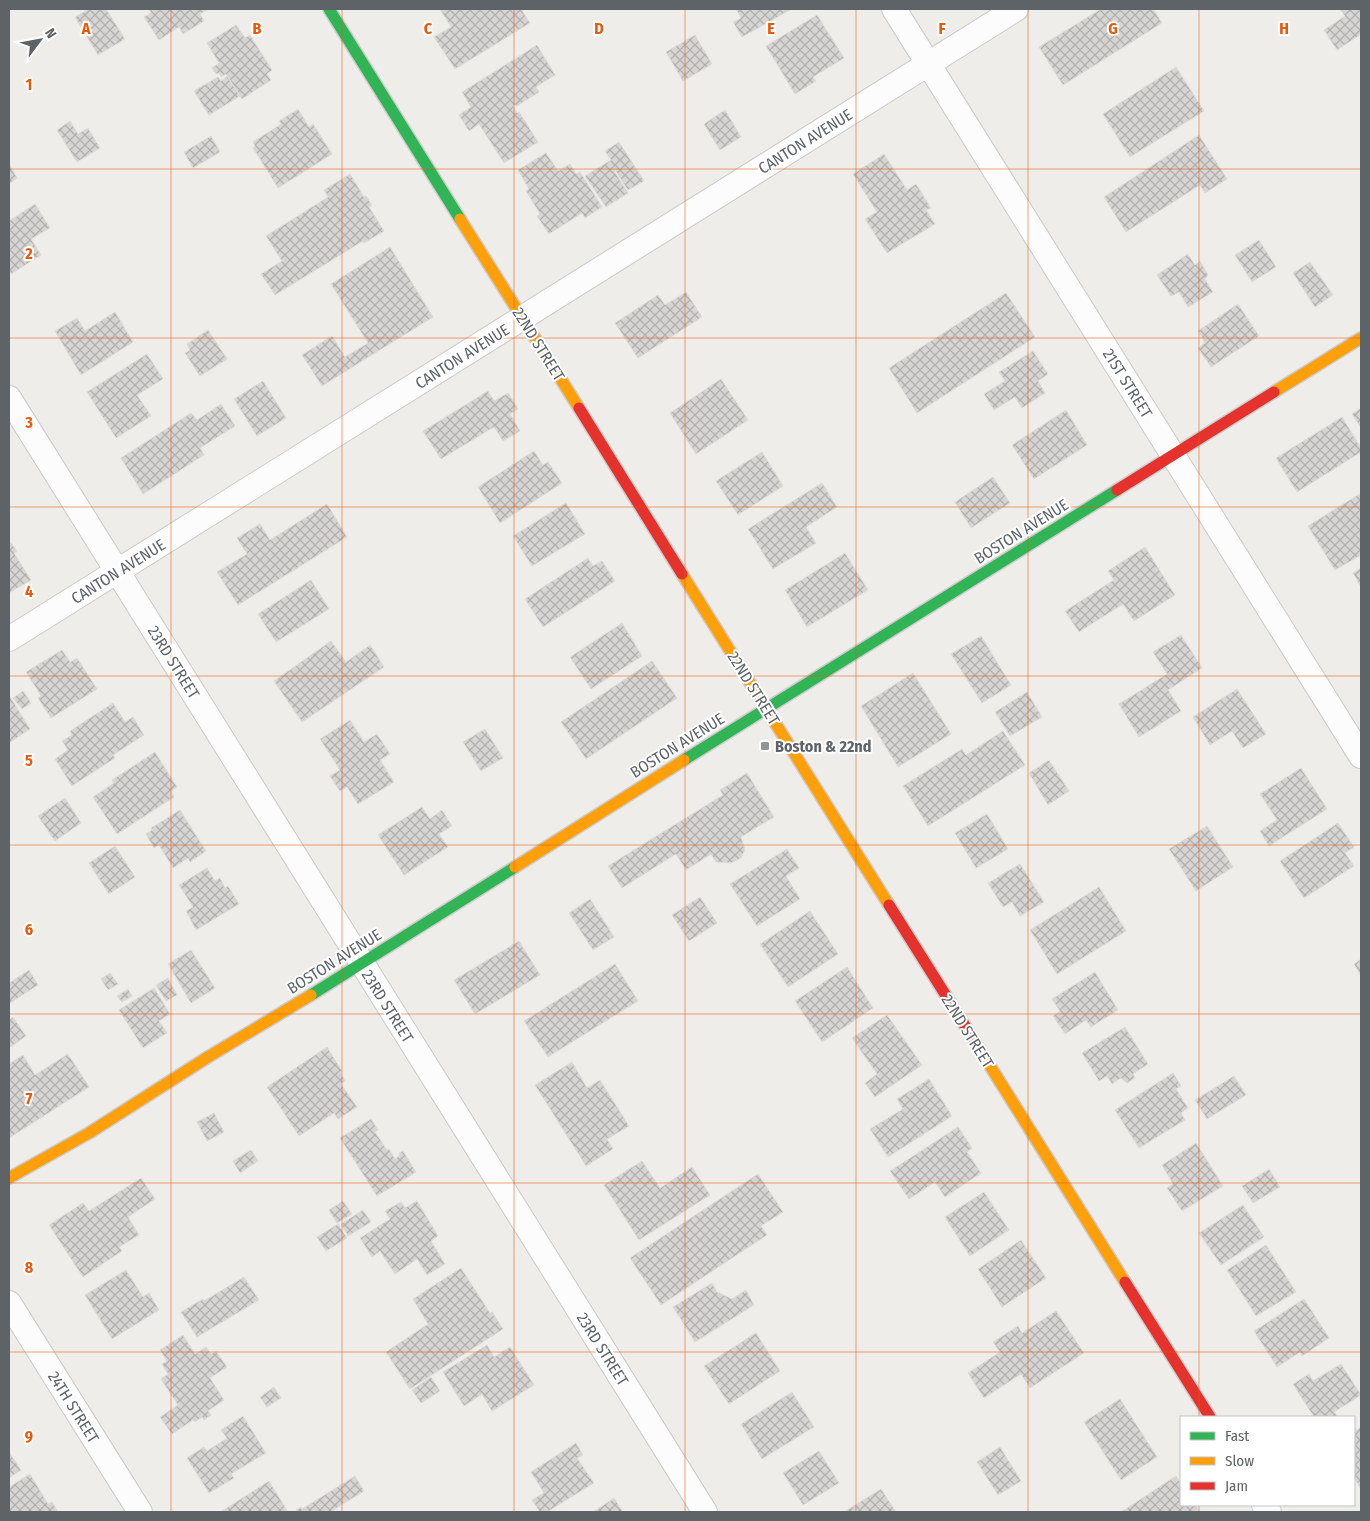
<svg xmlns="http://www.w3.org/2000/svg" width="1370" height="1521" viewBox="0 0 1370 1521" font-family="'Fira Sans Condensed',sans-serif">
  <defs>
    <pattern id="building-cross-hatch" width="8" height="8" patternUnits="userSpaceOnUse" patternTransform="scale(1.25)"><rect width="8" height="8" fill="#d6d5d3"/><path d="M0 0l8 8M0 8l8-8" fill="none" stroke="#b1b0af"/></pattern>
  </defs>
  <rect width="100%" height="100%" fill="#efede9"/>
  <g fill="url(#building-cross-hatch)" stroke="#dedcd8">
    <path d="M89,9H106L125,39L98,55L75,17Z"/>
    <path d="M149,9H209L200,14L204,21L183,34L179,27L159,40L144,17L151,13Z"/>
    <path d="M440,9H521L530,23L455,69L434,37L451,27Z"/>
    <path d="M736,9H792L742,37L733,22L741,18Z"/>
    <path d="M1101,9H1153L1162,23L1063,85L1039,47Z"/>
    <path d="M1340,9H1361V38L1360,35L1337,50L1324,30L1345,16Z"/>
    <path d="M817,15L844,58L813,77L816,81L795,94L766,46Z"/>
    <path d="M236,25L245,38L250,35L272,70L267,74L271,80L242,99L226,74L221,77L219,73L216,74L212,68L219,63L207,43Z"/>
    <path d="M695,35L712,64L683,81L666,52Z"/>
    <path d="M537,45L555,75L536,87L539,92L517,106L515,105L513,106L517,113L519,112L538,142L504,163L479,124L469,131L459,115L471,107L462,92Z"/>
    <path d="M1176,67L1204,111L1130,157L1103,114Z"/>
    <path d="M227,76L240,96L209,115L194,91L218,77L221,81Z"/>
    <path d="M298,109L309,127L313,124L332,154L278,188L253,148L255,146L253,142L281,124L279,121Z"/>
    <path d="M725,110L741,137L720,150L704,124Z"/>
    <path d="M70,121L78,134L88,128L100,148L77,162L57,130Z"/>
    <path d="M1199,135L1227,179L1205,193L1200,185L1126,232L1104,197Z"/>
    <path d="M211,136L220,152L193,168L184,152Z"/>
    <path d="M619,142L644,181L628,190L615,170L614,171L628,193L606,207L585,176L611,160L605,151Z"/>
    <path d="M546,153L558,171L570,164L576,174L580,172L602,207L585,218L582,213L549,234L537,216L540,214L526,191L529,189L518,170Z"/>
    <path d="M884,154L907,190L916,184L931,208L926,210L935,224L887,253L865,219L877,212L853,174Z"/>
    <path d="M9,164L17,178L9,184Z"/>
    <path d="M350,174L364,197L366,196L372,205L369,207L384,231L364,243L363,241L275,295L261,274L282,261L266,236L328,197L324,190Z"/>
    <path d="M35,204L50,228L31,239L41,255L11,274L9,270V221Z"/>
    <path d="M1259,240L1276,267L1252,282L1235,255Z"/>
    <path d="M390,247L433,317L322,386L302,355L332,336L345,357L368,343L331,284Z"/>
    <path d="M1188,254L1195,265L1200,261L1208,275L1205,279L1213,292L1188,307L1179,292L1171,296L1157,275Z"/>
    <path d="M1310,262L1333,295L1315,307L1293,273Z"/>
    <path d="M686,292L702,317L638,358L615,323L658,295L665,305Z"/>
    <path d="M1006,293L1035,337L917,413L889,368Z"/>
    <path d="M1238,304L1259,336L1211,367L1198,348L1205,343L1198,331Z"/>
    <path d="M115,312L133,342L81,375L55,331L77,318L85,331Z"/>
    <path d="M208,330L227,359L200,376L185,353L190,350L187,344Z"/>
    <path d="M1033,351L1048,374L1038,381L1045,393L1022,408L1015,397L994,410L984,394L1005,381L999,372Z"/>
    <path d="M147,354L163,379L137,395L151,416L116,438L87,392Z"/>
    <path d="M721,379L748,420L696,454L670,413Z"/>
    <path d="M263,381L286,418L257,436L234,399Z"/>
    <path d="M488,391L494,401L508,393L518,409L510,414L520,431L503,441L494,427L441,459L423,431Z"/>
    <path d="M221,404L235,426L200,448L204,455L143,494L121,458L191,413L197,420Z"/>
    <path d="M1361,408V428L1352,414Z"/>
    <path d="M1066,410L1087,445L1034,479L1012,445Z"/>
    <path d="M1342,417L1361,448V452L1297,492L1276,458Z"/>
    <path d="M534,451L543,465L548,462L562,483L500,523L478,487Z"/>
    <path d="M762,452L783,486L738,515L716,481Z"/>
    <path d="M993,477L1010,503L971,528L955,502Z"/>
    <path d="M822,483L837,507L806,527L816,543L773,569L748,529Z"/>
    <path d="M1361,493V555L1335,570L1308,526Z"/>
    <path d="M566,503L585,534L532,566L513,536Z"/>
    <path d="M327,504L347,537L238,605L217,572L247,554L237,538L260,524L270,540Z"/>
    <path d="M11,543L17,551L14,553L31,580L9,593V544Z"/>
    <path d="M1145,547L1175,595L1134,621L1123,604L1079,632L1065,611L1114,580L1108,571Z"/>
    <path d="M845,553L868,590L807,627L785,590Z"/>
    <path d="M588,558L593,566L602,561L615,581L543,627L525,599Z"/>
    <path d="M1361,568V587L1353,573Z"/>
    <path d="M311,580L329,609L276,642L258,614Z"/>
    <path d="M622,623L642,656L591,689L570,657Z"/>
    <path d="M1181,635L1202,668L1168,690L1181,711L1139,737L1119,704L1167,674L1153,652Z"/>
    <path d="M981,636L1011,685L982,703L951,654Z"/>
    <path d="M331,641L346,662L370,645L384,667L302,722L274,681Z"/>
    <path d="M62,650L70,662L77,658L97,689L51,718L38,698L41,696L26,672Z"/>
    <path d="M652,661L677,698L586,759L561,722Z"/>
    <path d="M913,673L951,734L898,767L861,706Z"/>
    <path d="M1237,689L1266,734L1243,748L1232,731L1210,745L1193,717Z"/>
    <path d="M23,691L31,703L22,709L13,698Z"/>
    <path d="M1027,692L1042,717L1010,736L995,712Z"/>
    <path d="M9,695L30,729L9,743Z"/>
    <path d="M113,703L125,722L133,717L144,735L113,755L115,758L72,786L55,759L68,750L62,741L72,735L70,731Z"/>
    <path d="M350,720L364,742L377,734L390,754L380,760L394,782L358,804L347,787L340,791L330,776L340,770L320,739Z"/>
    <path d="M485,729L503,758L481,771L463,742Z"/>
    <path d="M1003,731L1025,765L928,826L903,786L962,749L966,755Z"/>
    <path d="M155,752L177,787L171,791L174,797L117,834L93,797L114,783L112,780Z"/>
    <path d="M1049,760L1069,791L1048,805L1029,773Z"/>
    <path d="M1301,768L1327,809L1269,846L1260,831L1277,820L1260,794Z"/>
    <path d="M747,773L774,817L741,837L745,850L741,858L731,863L716,862L711,854L686,870L676,854L622,888L608,866L723,795L720,790Z"/>
    <path d="M65,798L81,823L55,841L38,816Z"/>
    <path d="M422,807L430,819L442,810L452,826L439,834L448,847L404,875L378,835Z"/>
    <path d="M180,810L206,851L190,862L188,858L173,868L159,845L154,848L146,834L152,830L151,828Z"/>
    <path d="M987,814L1008,849L976,868L955,833Z"/>
    <path d="M1338,823L1354,847L1345,853L1354,866L1304,898L1280,861Z"/>
    <path d="M1207,826L1233,867L1196,891L1169,849Z"/>
    <path d="M115,846L135,877L109,894L89,863Z"/>
    <path d="M787,849L799,868L786,876L800,899L757,926L730,884Z"/>
    <path d="M1020,864L1044,902L1020,916L1012,902L1003,907L988,883Z"/>
    <path d="M207,868L215,881L220,878L225,888L228,886L239,904L196,930L186,911L193,907L179,885Z"/>
    <path d="M1099,887L1126,931L1057,974L1030,930Z"/>
    <path d="M700,897L717,923L689,941L672,915Z"/>
    <path d="M590,899L614,937L593,950L569,913Z"/>
    <path d="M810,911L838,954L788,987L760,944Z"/>
    <path d="M519,941L540,975L475,1014L454,980Z"/>
    <path d="M191,950L215,988L191,1003L168,964Z"/>
    <path d="M1361,959V976L1354,964Z"/>
    <path d="M615,964L638,1001L548,1057L524,1021Z"/>
    <path d="M847,967L873,1008L822,1042L795,1001Z"/>
    <path d="M29,970L38,985L10,1003L9,1001V983Z"/>
    <path d="M1095,972L1118,1010L1091,1027L1086,1020L1065,1034L1053,1016L1060,1011L1052,999Z"/>
    <path d="M110,973L118,984L108,990L101,979Z"/>
    <path d="M168,978L177,995L166,1001L156,985Z"/>
    <path d="M154,988L170,1014L159,1021L167,1033L143,1048L119,1010Z"/>
    <path d="M128,989L132,996L122,1002L117,996Z"/>
    <path d="M887,1015L922,1065L875,1097L865,1083L877,1074L852,1038Z"/>
    <path d="M13,1017L26,1036L9,1048V1020Z"/>
    <path d="M1125,1027L1148,1064L1133,1074L1135,1078L1127,1083L1121,1078L1112,1084L1107,1076L1099,1081L1082,1053Z"/>
    <path d="M327,1047L342,1071L340,1072L345,1081L341,1084L357,1107L338,1119L334,1113L299,1136L267,1087Z"/>
    <path d="M68,1054L89,1087L9,1138V1064L23,1055L35,1075Z"/>
    <path d="M572,1062L587,1088L600,1080L629,1126L607,1139L613,1149L586,1166L535,1085Z"/>
    <path d="M1173,1073L1181,1086L1176,1089L1188,1108L1181,1113L1185,1120L1139,1148L1115,1110Z"/>
    <path d="M1234,1076L1246,1095L1207,1119L1195,1100Z"/>
    <path d="M929,1079L952,1116L888,1157L870,1129L903,1109L897,1099Z"/>
    <path d="M214,1113L224,1132L207,1141L197,1122Z"/>
    <path d="M371,1119L378,1130L375,1132L387,1150L389,1149L395,1159L400,1155L399,1153L403,1151L416,1172L377,1196L340,1138Z"/>
    <path d="M958,1127L972,1148L967,1152L981,1173L945,1197L935,1182L909,1199L890,1171Z"/>
    <path d="M1196,1143L1223,1186L1182,1211L1167,1188L1173,1184L1162,1165Z"/>
    <path d="M251,1150L258,1161L240,1173L233,1161Z"/>
    <path d="M642,1161L660,1188L692,1167L710,1195L639,1240L604,1185Z"/>
    <path d="M1269,1169L1280,1187L1253,1203L1242,1186Z"/>
    <path d="M758,1174L783,1212L761,1226L767,1235L661,1305L630,1258Z"/>
    <path d="M141,1178L155,1199L128,1217L139,1235L119,1247L122,1251L83,1277L49,1225L83,1203L89,1211Z"/>
    <path d="M984,1192L1009,1230L970,1256L945,1217Z"/>
    <path d="M343,1201L352,1214L337,1223L329,1210Z"/>
    <path d="M417,1201L438,1236L431,1241L445,1264L427,1275L417,1259L395,1274L380,1251L372,1257L360,1238L390,1219L385,1211L401,1202L405,1208Z"/>
    <path d="M1243,1205L1264,1237L1221,1265L1199,1233Z"/>
    <path d="M363,1210L371,1222L348,1236L341,1224Z"/>
    <path d="M338,1224L347,1238L326,1251L317,1237Z"/>
    <path d="M1021,1240L1046,1278L1002,1307L978,1269Z"/>
    <path d="M1266,1245L1296,1292L1256,1316L1227,1270Z"/>
    <path d="M461,1268L490,1313L492,1312L503,1329L410,1389L386,1352L428,1324L413,1299Z"/>
    <path d="M126,1270L143,1297L149,1293L159,1310L112,1339L85,1295Z"/>
    <path d="M244,1277L259,1300L197,1337L181,1312L203,1299L204,1301Z"/>
    <path d="M712,1283L717,1292L732,1299L746,1290L754,1305L695,1342L673,1307Z"/>
    <path d="M1304,1299L1329,1338L1302,1356L1300,1352L1277,1367L1254,1331Z"/>
    <path d="M1056,1311L1084,1353L1030,1388L1021,1374L984,1398L968,1373L1000,1352L993,1342L1018,1326L1022,1333Z"/>
    <path d="M756,1333L780,1371L729,1404L704,1366Z"/>
    <path d="M183,1335L195,1354L206,1347L211,1354L216,1351L227,1367L210,1378L224,1400L208,1411L211,1415L204,1420L202,1417L195,1422L193,1420L172,1434L160,1417L178,1405L161,1379L168,1374L162,1364L167,1361L160,1350Z"/>
    <path d="M487,1345L494,1357L510,1347L534,1385L492,1411L482,1394L464,1406L443,1372Z"/>
    <path d="M1341,1364L1361,1395L1334,1412L1338,1417H1314L1293,1384L1309,1374L1313,1381Z"/>
    <path d="M431,1377L440,1391L421,1403L412,1390Z"/>
    <path d="M274,1387L281,1398L267,1407L260,1397Z"/>
    <path d="M792,1392L814,1427L762,1459L741,1424Z"/>
    <path d="M1120,1399L1157,1457L1121,1480L1084,1422Z"/>
    <path d="M243,1416L266,1453L231,1474L234,1478L209,1493L187,1458L204,1447L207,1451L227,1438L221,1430Z"/>
    <path d="M1361,1427V1489L1354,1477V1432Z"/>
    <path d="M576,1443L583,1455L577,1458L594,1483L547,1512H540L532,1500L544,1493L531,1472Z"/>
    <path d="M1000,1447L1021,1481L998,1495L977,1462Z"/>
    <path d="M819,1451L839,1483L803,1505L783,1473Z"/>
    <path d="M9,1452L21,1470L9,1478Z"/>
    <path d="M30,1474L48,1504L52,1502L58,1512H9V1487Z"/>
    <path d="M355,1476L364,1491L330,1512H297L296,1510L301,1507L302,1509Z"/>
    <path d="M1176,1476L1181,1484V1505H1195L1199,1510L1196,1512H1121Z"/>
    <path d="M269,1481L288,1512H223L222,1511Z"/>
    <path d="M881,1489L896,1512H844Z"/>
    <path d="M614,1498L623,1512H593Z"/>
  </g>
  <g fill="none" stroke-linecap="round" stroke-linejoin="round">
    <defs>
      <g id="street">
        <path d="M894,9L1361,756"/>
        <path d="M9,398L705,1512"/>
        <path d="M9,639L1016,9"/>
        <path d="M9,1303L140,1512"/>
        <path d="M1264,1505L1269,1512"/>
      </g>
      <g id="fast">
        <path d="M329,9L460,219"/>
        <path d="M684,760L1117,490"/>
        <path d="M311,995L515,867"/>
      </g>
      <g id="slow">
        <path d="M460,219L579,408"/>
        <path d="M1274,392L1361,338"/>
        <path d="M682,574L889,905"/>
        <path d="M515,867L684,760"/>
        <path d="M977,1045L1125,1282"/>
        <path d="M9,1178L89,1133L208,1057L311,995"/>
      </g>
      <g id="jam">
        <path d="M579,408L682,574"/>
        <path d="M1117,490L1274,392"/>
        <path d="M889,905L977,1045"/>
        <path d="M1125,1282L1210,1417"/>
      </g>
    </defs>
    <use href="#street" stroke="#cacaca" stroke-width="26"/>
    <use href="#fast" stroke="#cbcbcb" stroke-width="14"/>
    <use href="#slow" stroke="#cbcbcb" stroke-width="14"/>
    <use href="#jam" stroke="#cbcbcb" stroke-width="14"/>
    <use href="#street" stroke="#fdfcfc" stroke-width="24"/>
    <use href="#fast" stroke="#30b455" stroke-width="11"/>
    <use href="#slow" stroke="#ff9f0a" stroke-width="11"/>
    <use href="#jam" stroke="#e5322d" stroke-width="11"/>
  </g>
  <path fill="none" stroke="#e8590c" stroke-width="1" stroke-opacity="0.55" d="M171,9V1512M342,9V1512M514,9V1512M685,9V1512M856,9V1512M1028,9V1512M1199,9V1417M9,169H1361M9,338H1361M9,507H1361M9,676H1361M9,845H1361M9,1014H1361M9,1183H1361M9,1352H1361M1199,1505V1512"/>
  <rect fill="#919395" stroke="#fff" stroke-width="2" x="760" y="741" width="10" height="10" rx="2.5"/>
  <g text-anchor="middle" stroke-width="4" stroke-linejoin="round" paint-order="stroke">
    <g font-size="16" fill="#5e6368" stroke="#fff">
      <text transform="translate(805 141) rotate(-32)" y="6">CANTON AVENUE</text>
      <text transform="translate(539 344) rotate(58)" y="6">22ND STREET</text>
      <text transform="translate(462 356) rotate(-32)" y="6">CANTON AVENUE</text>
      <text transform="translate(1128 383) rotate(58)" y="6">21ST STREET</text>
      <text transform="translate(1021 531) rotate(-32)" y="6">BOSTON AVENUE</text>
      <text transform="translate(118 571) rotate(-32)" y="6">CANTON AVENUE</text>
      <text transform="translate(174 662) rotate(58)" y="6">23RD STREET</text>
      <text transform="translate(754 688) rotate(58)" y="6">22ND STREET</text>
      <text transform="translate(677 745) rotate(-32)" y="6">BOSTON AVENUE</text>
      <text transform="translate(334 961) rotate(-32)" y="6">BOSTON AVENUE</text>
      <text transform="translate(388 1006) rotate(58)" y="6">23RD STREET</text>
      <text transform="translate(968 1031) rotate(58)" y="6">22ND STREET</text>
      <text transform="translate(603 1349) rotate(58)" y="6">23RD STREET</text>
      <text transform="translate(74 1407) rotate(58)" y="6">24TH STREET</text>
    </g>
    <g font-size="16" font-weight="bold" fill="#5e6368" stroke="#fff" text-anchor="start">
      <text x="775" y="752">Boston &amp; 22nd</text>
    </g>
  </g>
  <g font-size="16" text-anchor="middle" font-weight="bold" fill="#e8590c" stroke="#fff" stroke-width="4" stroke-linejoin="round" paint-order="stroke">
    <text x="86" y="34">A</text>
    <text x="257" y="34">B</text>
    <text x="428" y="34">C</text>
    <text x="599" y="34">D</text>
    <text x="771" y="34">E</text>
    <text x="942" y="34">F</text>
    <text x="1113" y="34">G</text>
    <text x="1284" y="34">H</text>
    <text x="29" y="90">1</text>
    <text x="29" y="259">2</text>
    <text x="29" y="428">3</text>
    <text x="29" y="597">4</text>
    <text x="29" y="766">5</text>
    <text x="29" y="935">6</text>
    <text x="29" y="1104">7</text>
    <text x="29" y="1273">8</text>
    <text x="29" y="1442">9</text>
  </g>
  <rect width="1370" height="1521" fill="none" stroke="#5e6368" stroke-width="20"/>
  <rect x="1180" y="1416" width="175" height="90" fill="#ffffff" stroke="#bfc1c3"/>
  <rect x="1190" y="1432" width="25" height="8" fill="#30b455" stroke="#bfc1c3"/>
  <text x="1225" y="1441" font-size="15" fill="#5e6368">Fast</text>
  <rect x="1190" y="1457" width="25" height="8" fill="#ff9f0a" stroke="#bfc1c3"/>
  <text x="1225" y="1466" font-size="15" fill="#5e6368">Slow</text>
  <rect x="1190" y="1482" width="25" height="8" fill="#e5322d" stroke="#bfc1c3"/>
  <text x="1225" y="1491" font-size="15" fill="#5e6368">Jam</text>
  <g transform="translate(40 40) rotate(58)" stroke="#ffffff" stroke-width="4" paint-order="stroke">
  <path d="M0-4L9 19L0 12L-9 19Z" fill="#5e6368"/>
  <text y="-8" font-size="14" font-weight="bold" text-anchor="middle" fill="#5e6368">N</text>
  </g>
</svg>
